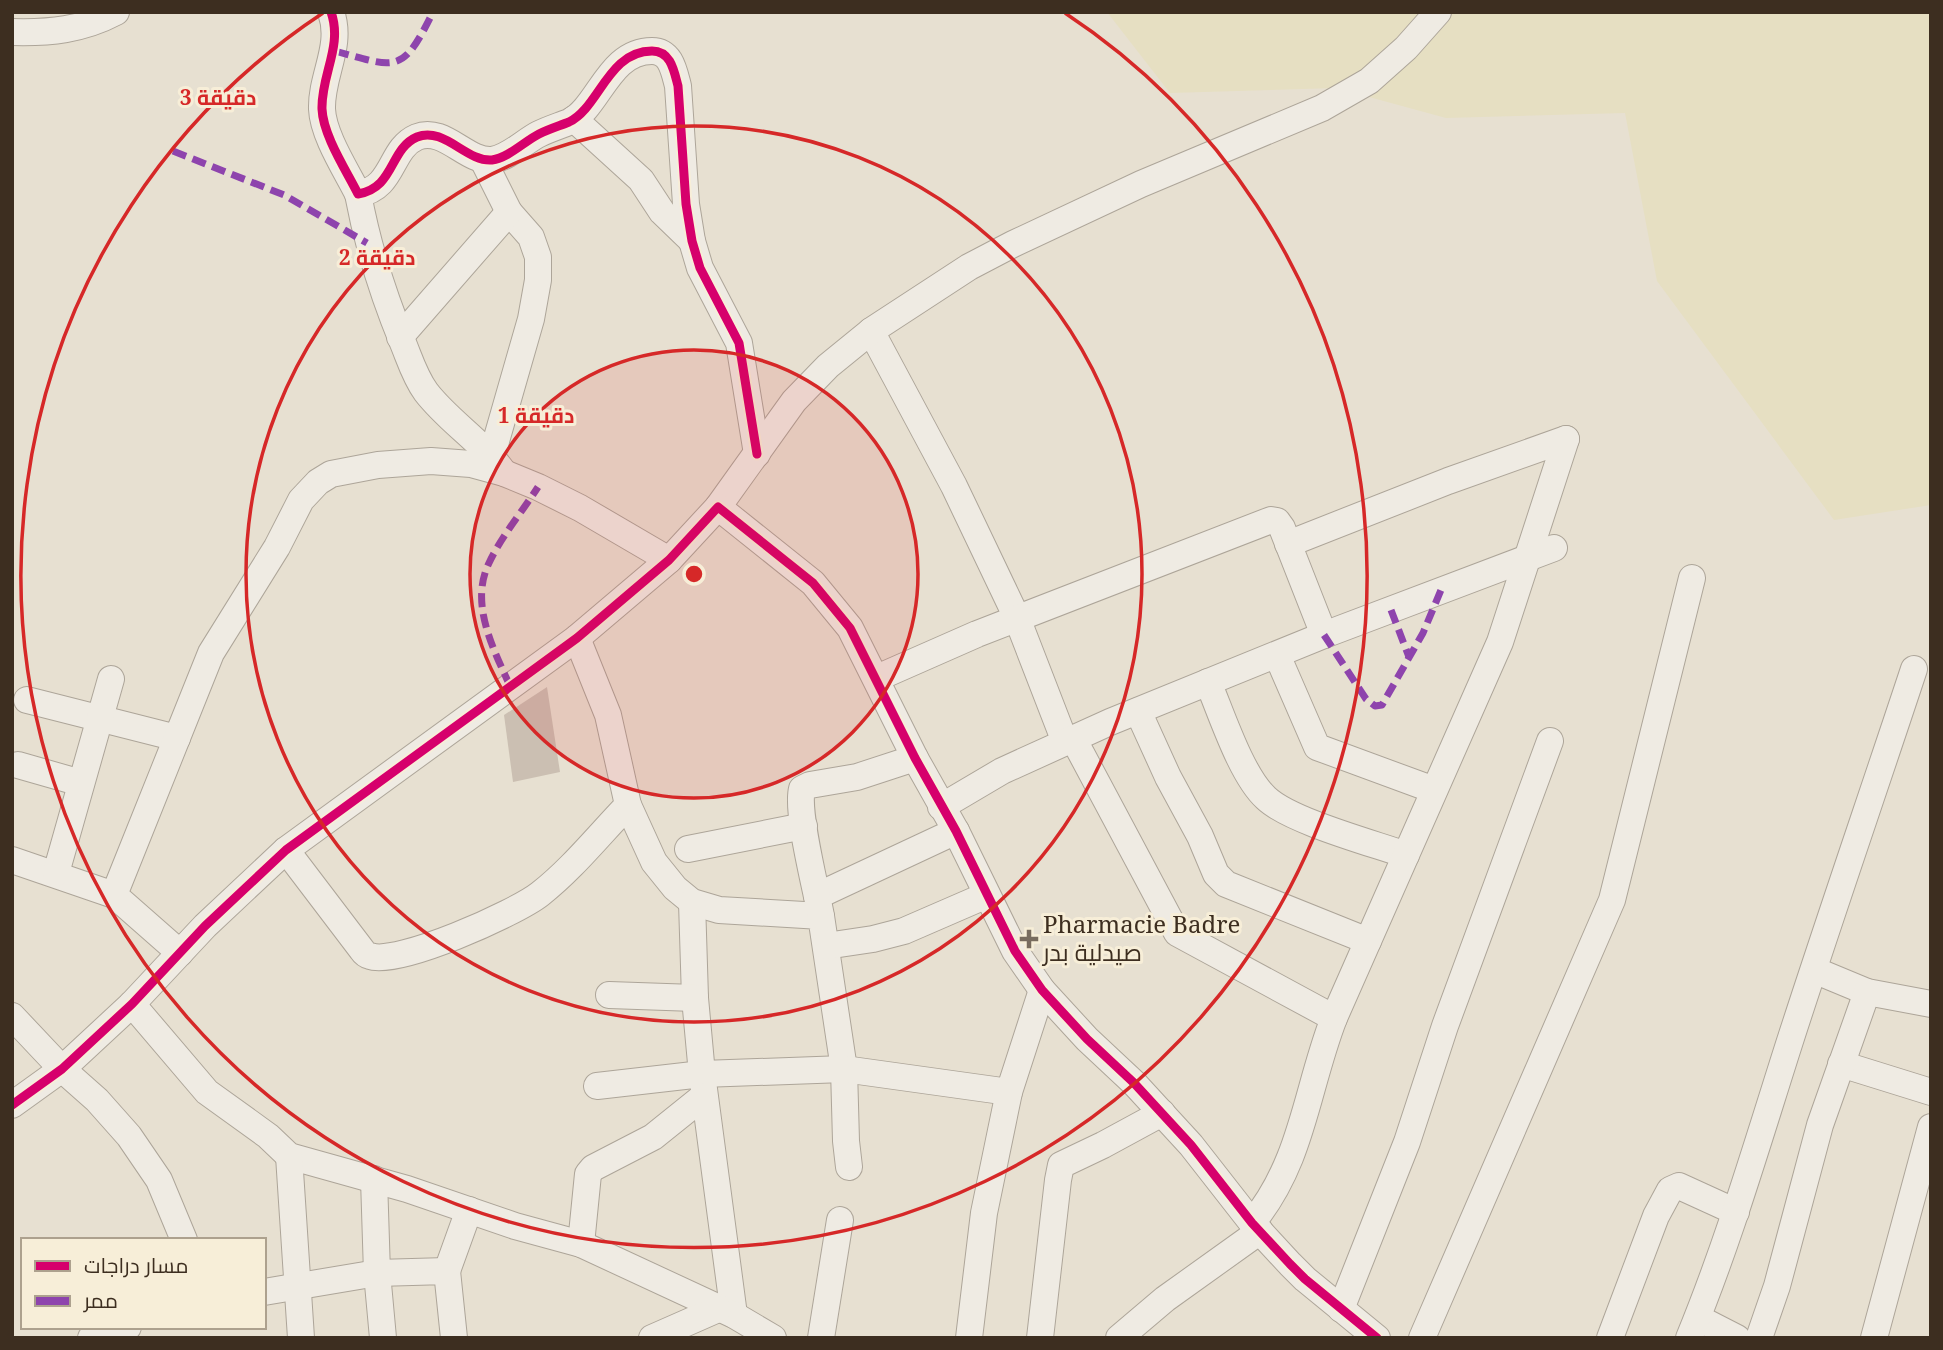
<svg xmlns="http://www.w3.org/2000/svg" width="1943" height="1350" viewBox="0 0 1943 1350" font-family="'Noto Serif',Cairo,serif">
  <rect width="100%" height="100%" fill="#e7e0d1"/>
  <path fill="#e6dfc2" d="M1107,12H1931V505L1834,520L1657,281L1625,113L1446,118L1336,88L1170,93Z"/>
  <path fill="#cbbfb2" d="M547,687L560,772L513,782L504,715Z"/>
  <g fill="none" stroke-linecap="round" stroke-linejoin="round">
    <defs>
      <g id="minor">
        <path d="M331,12C343,46 321,75 322,109C323,135 346,170 358,194C395,188 389,149 417,137C444,126 466,162 492,160C508,158 525,141 539,134C549,129 559,126 569,122C599,108 608,51 652,51C671,51 674,71 678,86L686,204L692,241L700,268L739,343L757,454"/>
        <path d="M12,32C50,33 82,30 116,12"/>
        <path d="M574,119L641,180L662,212L692,241"/>
        <path d="M483,160L509,212L531,237L538,257V280L531,319L492,455"/>
        <path d="M358,194C368,248 382,292 403,343C410,360 415,377 426,392C449,422 483,442 504,473"/>
        <path d="M871,331L954,486L1017,618L1065,742"/>
        <path d="M400,337L509,212"/>
        <path d="M718,507L794,401L828,366L871,331L969,267L1013,244L1141,184L1322,108L1369,81L1406,48L1438,12"/>
        <path d="M1288,544L1448,481L1566,439"/>
        <path d="M1277,655L1317,747L1434,790"/>
        <path d="M877,678L977,634L1271,520L1277,521L1282,528L1324,635"/>
        <path d="M1208,682C1222,715 1241,775 1266,798C1290,821 1372,843 1406,855"/>
        <path d="M27,700L177,738"/>
        <path d="M1138,711L1168,777L1200,836L1216,874L1226,884L1368,941"/>
        <path d="M1073,738L1177,933L1334,1018"/>
        <path d="M18,765L81,783"/>
        <path d="M628,805L654,862L675,888L692,902L719,910L821,916L844,1069L846,1141L849,1167"/>
        <path d="M941,807L1002,771L1110,722L1324,635L1554,548"/>
        <path d="M688,849L804,826"/>
        <path d="M286,850L362,950C364,953 366,955 370,956C398,966 516,913 540,894C572,869 599,835 628,805L608,715L577,638"/>
        <path d="M12,860L114,895"/>
        <path d="M56,873L111,679"/>
        <path d="M817,896L956,831"/>
        <path d="M692,902L695,998L702,1074L734,1315"/>
        <path d="M821,916C816,888 796,812 802,789L810,785L857,777L915,758"/>
        <path d="M826,946L873,939L904,931L987,895"/>
        <path d="M180,953L114,895L211,653L277,547L301,500L318,482L331,474L378,465L431,461L471,464L504,473L538,487L580,508L669,560"/>
        <path d="M1814,970L1867,992L1931,1004"/>
        <path d="M609,995L695,998"/>
        <path d="M132,1004L207,1092L268,1136L289,1156L407,1189L515,1226L581,1244L734,1315L773,1338"/>
        <path d="M12,1016L62,1069L97,1100L129,1136L159,1180L184,1240"/>
        <path d="M1841,1064L1931,1092"/>
        <path d="M597,1086L702,1074L844,1069L1009,1092"/>
        <path d="M12,1105L62,1069L132,1004L205,926L286,850L577,638L669,560L718,507L813,583L850,628L915,758L956,831L1015,951L1042,990L1087,1039L1134,1083L1191,1145L1252,1223L1290,1264L1305,1279L1377,1338"/>
        <path d="M289,1156L301,1338"/>
        <path d="M374,1179L377,1273L383,1338"/>
        <path d="M1252,1223C1303,1161 1306,1090 1334,1018L1500,642L1566,439"/>
        <path d="M581,1244L588,1174L593,1168L653,1137L704,1096"/>
        <path d="M447,1271L469,1210"/>
        <path d="M264,1292L377,1273L447,1271L454,1338"/>
        <path d="M1341,1309L1407,1142L1445,1026L1550,741"/>
        <path d="M1698,1318L1737,1338"/>
        <path d="M91,1338L128,1327"/>
        <path d="M652,1338L718,1309"/>
        <path d="M821,1338L840,1220"/>
        <path d="M969,1338L984,1213L1009,1092L1042,990"/>
        <path d="M1040,1338L1058,1180L1061,1165L1103,1145L1162,1113"/>
        <path d="M1119,1338L1165,1299L1260,1231"/>
        <path d="M1422,1338L1612,900L1692,578"/>
        <path d="M1610,1338L1656,1216L1670,1190L1679,1186L1736,1212"/>
        <path d="M1689,1338C1729,1241 1758,1141 1790,1041C1830,917 1873,793 1914,669"/>
        <path d="M1759,1338L1777,1286L1820,1125L1867,992"/>
        <path d="M1874,1338L1931,1127"/>
      </g>
    </defs>
    <use href="#minor" stroke="#ada599" stroke-width="28"/>
    <use href="#minor" stroke="#efebe3" stroke-width="26"/>
    <g stroke="#8e44ad" stroke-width="7" stroke-dasharray="14 7" stroke-linecap="butt">
      <path d="M335,51C397,68 402,75 433,12"/>
      <path d="M173,151L284,195L367,243"/>
      <path d="M1391,610L1409,657"/>
      <path d="M1324,635L1366,699L1375,706L1382,705L1423,633L1441,590"/>
      <path d="M510,686C494,650 469,604 489,563C501,537 522,512 538,487"/>
    </g>
    <defs>
      <g id="cycleway">
        <path d="M331,12C343,46 321,75 322,109C323,135 346,170 358,194C395,188 389,149 417,137C444,126 466,162 492,160C508,158 525,141 539,134C549,129 559,126 569,122C599,108 608,51 652,51C671,51 674,71 678,86L686,204L692,241L700,268L739,343L757,454"/>
        <path d="M12,1105L62,1069L132,1004L205,926L286,850L577,638L669,560L718,507L813,583L850,628L915,758L956,831L1015,951L1042,990L1087,1039L1134,1083L1191,1145L1252,1223L1290,1264L1305,1279L1377,1338"/>
      </g>
    </defs>
    <use href="#cycleway" stroke="#f7eed8" stroke-width="13"/>
    <use href="#cycleway" stroke="#d6006c" stroke-width="9"/>
  </g>
  <circle cx="694" cy="574" r="224" fill="#d62828" fill-opacity=".12"/>
  <g fill="none" stroke="#d62828" stroke-width="3.5">
    <circle cx="694" cy="574" r="224"/>
    <circle cx="694" cy="574" r="448"/>
    <path d="M1065 13A673 673 0 1 1 323 13"/>
  </g>
  <path fill="#786c5e" stroke="#f7eed8" stroke-width="2.5" d="M1025.5 928.5h7v7h7v7h-7v7h-7v-7h-7v-7h7z"/>
  <g text-anchor="middle" stroke-width="6" stroke-linejoin="round" paint-order="stroke">
    <g font-size="24" fill="#3d2e20" stroke="#f7eed8" text-anchor="start">
      <text x="1043" y="933">Pharmacie Badre<tspan x="1043" dy="28">صيدلية بدر</tspan></text>
    </g>
  </g>
  <circle cx="694" cy="574" r="10" fill="#d62828" stroke="#f7eed8" stroke-width="3.5"/>
  <g font-size="21" text-anchor="middle" font-weight="bold" fill="#d62828" stroke="#f7eed8" stroke-width="6" stroke-linejoin="round" paint-order="stroke">
    <text x="218" y="105">3 دقيقة</text>
    <text x="377" y="265">2 دقيقة</text>
    <text x="536" y="423">1 دقيقة</text>
  </g>
  <rect width="1943" height="1350" fill="none" stroke="#3d2e20" stroke-width="28"/>
  <rect x="21" y="1238" width="245" height="91" fill="#f7eed8" stroke="#ada18e" stroke-width="2"/>
  <rect x="35" y="1261" width="35" height="10" fill="#d6006c" stroke="#ada18e" stroke-width="2"/>
  <text x="84" y="1273" font-size="21" fill="#3d2e20">مسار دراجات</text>
  <rect x="35" y="1296" width="35" height="10" fill="#8e44ad" stroke="#ada18e" stroke-width="2"/>
  <text x="84" y="1308" font-size="21" fill="#3d2e20">ممر</text>
</svg>
